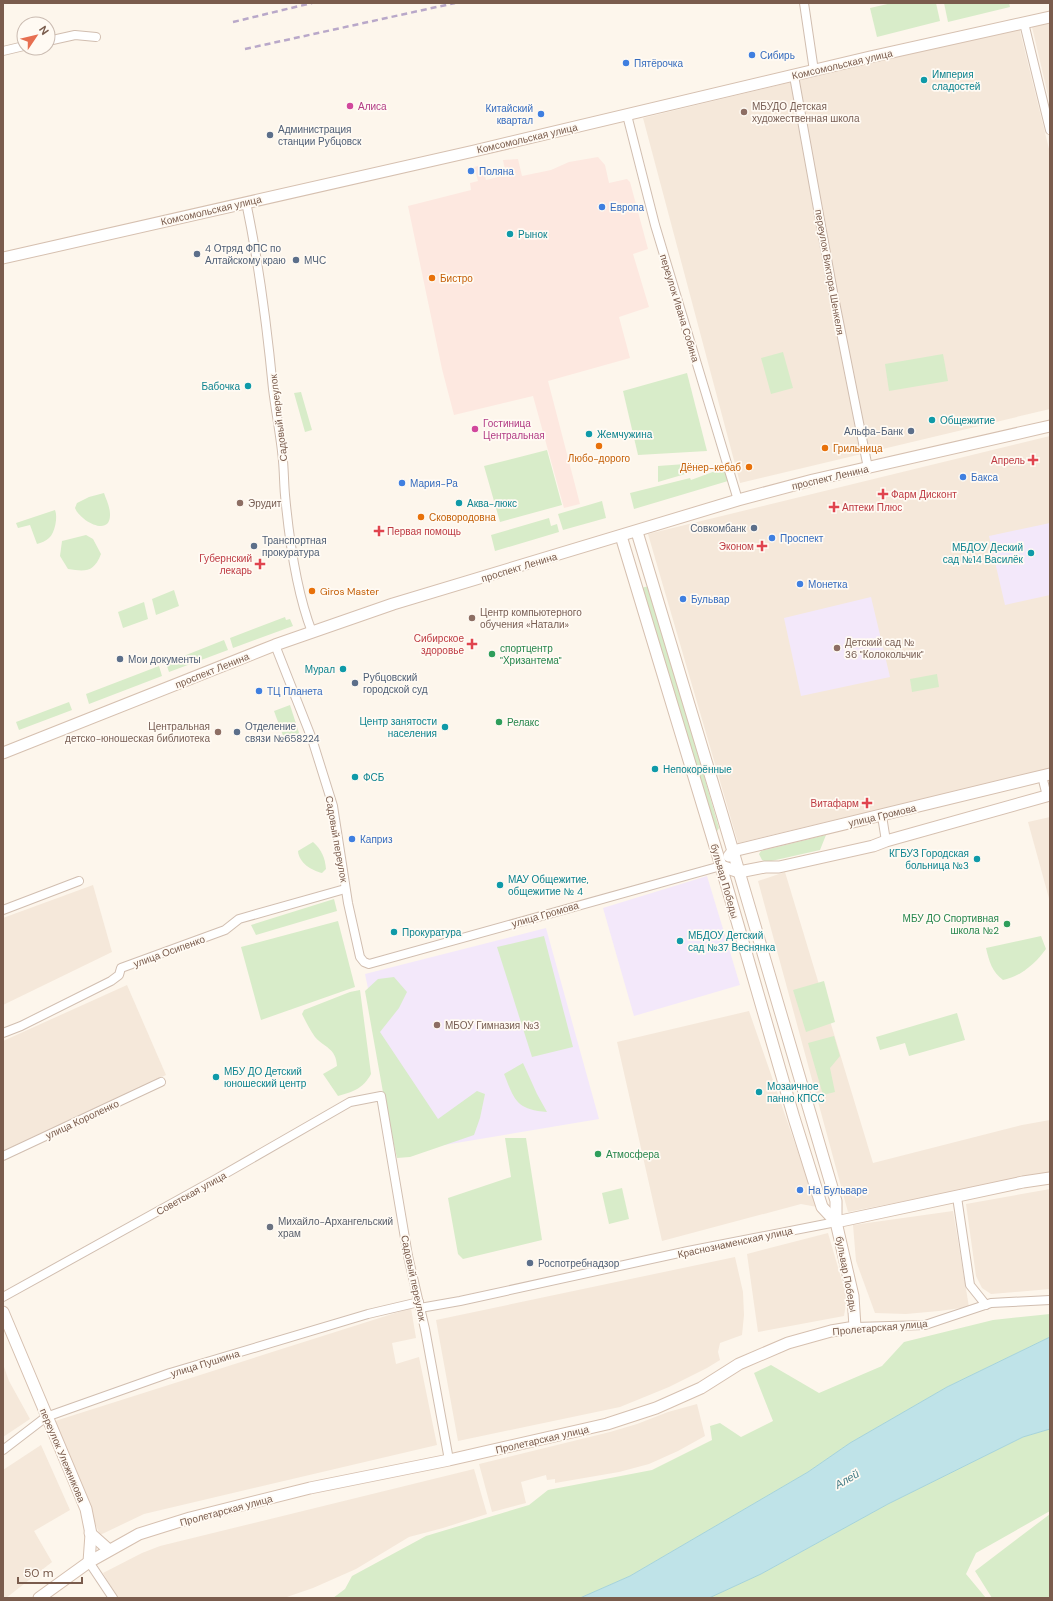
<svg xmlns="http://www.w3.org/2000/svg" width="1053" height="1601" viewBox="0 0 1053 1601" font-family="'DM Sans',sans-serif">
  <rect width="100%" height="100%" fill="#fdf6ec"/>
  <g fill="#f5e8da">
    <path d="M1050,23V104L1032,27Z"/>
    <path d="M1019,27L1050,153V409L740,483L643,118Z"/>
    <path d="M1050,436V769L738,843L648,534Z"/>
    <path d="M1050,817V902L1028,822Z"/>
    <path d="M785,872L873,1163L1022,1125L1050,1120V1173L848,1212L758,881Z"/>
    <path d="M93,885L112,952L3,1005V918Z"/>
    <path d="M127,985L166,1075L3,1151V1041Z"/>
    <path d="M749,1011L817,1207L801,1204L662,1241L617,1042Z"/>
    <path d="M1050,1189V1289L991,1294L982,1288L976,1276L966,1204Z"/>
    <path d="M953,1211L969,1307L939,1311L906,1314L875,1313L856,1261L853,1225Z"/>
    <path d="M828,1233L847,1298L844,1316L758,1332L747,1254Z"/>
    <path d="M735,1257L743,1292L744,1315L742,1335L720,1343L718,1352L720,1360L707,1368L669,1387L620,1407L458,1441L436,1320Z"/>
    <path d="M411,1308L416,1338L392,1343L396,1364L419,1357L437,1445L144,1514L100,1535L52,1422Z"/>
    <path d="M3,1364L9,1381L30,1419L3,1437Z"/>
    <path d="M697,1404L705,1436L678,1451L649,1464L619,1472L555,1483V1479L547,1480L546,1475L521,1482L526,1503L492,1512L479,1464L610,1432L637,1424L668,1412Z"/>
    <path d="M41,1445L70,1510L34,1531L52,1562L6,1598H3V1470Z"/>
    <path d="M474,1469L487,1514L443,1528L409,1537L356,1569L313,1588L284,1598H117L103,1573L142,1553L160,1546Z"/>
  </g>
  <path fill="#fde8e0" d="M598,157L605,165L609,183L627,179L630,182L648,249L633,254L649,307L619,317L630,358L548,381L580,504L564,508L533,396L454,415L442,369L408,206L471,190L470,183L478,181L474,167L482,165L486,180L506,175L503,160L518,159L522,176L551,170L569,162Z"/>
  <g fill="#f3e8fa">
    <path d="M1050,523V595L1005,605L989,536Z"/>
    <path d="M871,597L890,677L801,696L784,618Z"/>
    <path d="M707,876L740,985L634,1016L603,908Z"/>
    <path d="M546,928L599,1119L402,1152L365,974Z"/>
  </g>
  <g fill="#d8ecc9">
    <path d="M892,3H936L940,21L877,37L870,8Z"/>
    <path d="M944,3H1009L1010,7L948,22Z"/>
    <path d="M783,352L793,388L771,394L761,358Z"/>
    <path d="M943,354L948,381L889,391L885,364Z"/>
    <path d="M687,373L707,451L638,455L623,391Z"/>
    <path d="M301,392L312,430L305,432L294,393Z"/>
    <path d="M547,450L562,505L500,522L484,466Z"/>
    <path d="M699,463V470L658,482V466Z"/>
    <path d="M725,469L728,481L634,509L630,493L690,478L691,480L718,470Z"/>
    <path d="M104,493C106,499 110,507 110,514C111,538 80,521 75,508L77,503L89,497Z"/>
    <path d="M602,501L606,518L563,530L558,514Z"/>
    <path d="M55,510C58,517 55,533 49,538C46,541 41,543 37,544L30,525L18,528L16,523Z"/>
    <path d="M549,518L551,526L557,524L559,532L495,551L491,535Z"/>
    <path d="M86,535L93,539L101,554C94,572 86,572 68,569L60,556L62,541Z"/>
    <path d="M649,586L719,828L716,833L641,588Z"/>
    <path d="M174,590L179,606L156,615L152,599Z"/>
    <path d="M144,602L148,619L123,628L118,612Z"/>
    <path d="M285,617L286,620L290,619L293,626L233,648L230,638Z"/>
    <path d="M224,640L228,650L169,672L166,663Z"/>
    <path d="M159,666L162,676L89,704L86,694Z"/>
    <path d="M937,674L939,687L912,692L910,679Z"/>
    <path d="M69,702L72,710L19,730L16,722Z"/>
    <path d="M290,705L300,736L285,741L274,711Z"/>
    <path d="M826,835L820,850L767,862L762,860L759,854L761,851Z"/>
    <path d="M313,842C322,850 325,858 326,869L322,873C311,870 299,863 298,851Z"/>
    <path d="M334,899L337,911L256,935L251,925Z"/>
    <path d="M338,921L355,987L261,1020L241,947Z"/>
    <path d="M544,936L573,1047L532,1057L497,947Z"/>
    <path d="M1041,936L1046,949C1036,963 1020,977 1003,980C992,972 989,961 986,948Z"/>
    <path d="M394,977L407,992L399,1008L380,1032L438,1119L477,1091L485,1094L480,1118L474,1135L410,1157L397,1158L386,1109L365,991L378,979Z"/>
    <path d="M824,981L835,1022L806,1032L793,990Z"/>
    <path d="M360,990L371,1074C363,1089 352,1092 338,1096L323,1074L337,1066C336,1048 325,1048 315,1037C310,1030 306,1022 302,1014L304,1010L350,992Z"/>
    <path d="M957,1013L965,1040L909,1056L905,1043L880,1050L876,1037Z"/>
    <path d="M834,1036L840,1056L830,1068L835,1092L823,1095L808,1043Z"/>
    <path d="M523,1063L537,1094L547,1112C516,1109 515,1101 504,1074Z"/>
    <path d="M505,1138H526L542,1240L463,1259L458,1254L448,1198L511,1177Z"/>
    <path d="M622,1188L629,1219L609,1224L602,1193Z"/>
    <path d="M1050,1314V1337L947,1387L850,1443L808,1472L630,1576L580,1598H333L345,1589L352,1576L426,1536L529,1505L548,1490L652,1470L712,1440L710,1426L720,1423L741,1437L773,1421L754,1373L771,1365L819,1393L882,1366L904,1342L993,1320Z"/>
    <path d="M1050,1429V1511L976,1553L966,1574L986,1598H709L761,1574L888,1504L1023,1437Z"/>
    <path d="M1050,1514V1598H992L975,1571Z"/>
  </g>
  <path fill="#bfe3e8" stroke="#a5d3da" d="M1050,1337V1429L1023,1437L888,1504L761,1574L709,1598H580L630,1576L808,1472L850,1443L947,1387Z"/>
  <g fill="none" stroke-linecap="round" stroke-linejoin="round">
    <defs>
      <g id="street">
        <path d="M804,3L814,71"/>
        <path d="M1024,23L1050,130"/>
        <path d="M48,41L75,35L96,37"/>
        <path d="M3,51L24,46"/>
        <path d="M794,76L833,292L868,468"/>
        <path d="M627,115L655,225L738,500"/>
        <path d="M246,202C259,264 267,326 273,389C276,413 281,437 283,461C284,472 284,484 285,495C289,538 296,591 312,632"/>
        <path d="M275,645L312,739L333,806L348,903L360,957L364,962L369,964L721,866"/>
        <path d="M1042,776L1047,796"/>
        <path d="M882,816L886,841"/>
        <path d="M3,910L79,881"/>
        <path d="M3,1033L21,1026L111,981L119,975L121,968L225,930L239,919L345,889"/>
        <path d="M3,1156L161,1082"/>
        <path d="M957,1197L970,1285L986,1305"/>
        <path d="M3,1297L216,1179L350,1102L381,1096L408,1256L425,1329L449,1460"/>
        <path d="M420,1308L460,1301L688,1251L836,1222"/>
        <path d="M855,1327L925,1325L991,1303L1050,1300"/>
        <path d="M3,1450L46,1417L170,1373L368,1314L419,1302"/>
        <path d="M89,1562L113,1598"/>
      </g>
      <g id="secondary">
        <path d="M3,258L474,151L870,57L1050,17"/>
        <path d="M621,536L721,866L794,1118L822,1207L836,1222"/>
        <path d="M3,753L275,645L393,604L738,500L813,480L1050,426"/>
        <path d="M729,856L733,851L1050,774"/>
        <path d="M721,866L739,872L765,867H779L873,846L886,841L1050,795"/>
        <path d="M836,1222L1023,1182L1050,1178"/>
        <path d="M3,1312L86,1509L91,1534L89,1562"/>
        <path d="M90,1533L109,1550"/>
        <path d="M39,1598L89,1562L139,1534L190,1518L310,1488L449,1460L607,1424L656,1408L701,1388L739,1364L788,1343L831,1331L855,1327L853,1296L836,1222V1201L722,814L637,532"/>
      </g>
    </defs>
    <use href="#street" stroke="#d1beb0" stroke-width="10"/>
    <use href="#secondary" stroke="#d6c0b0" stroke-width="13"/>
    <use href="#street" stroke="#fff" stroke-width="8"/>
    <use href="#secondary" stroke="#fff" stroke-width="11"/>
    <g stroke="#b9a8c9" stroke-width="2.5" stroke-dasharray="6 4" stroke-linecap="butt">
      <path d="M233,22L312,3"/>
      <path d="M245,49L455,3"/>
    </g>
  </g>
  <g fill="#3f7fe0" stroke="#fffaf3" stroke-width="1.5">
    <circle cx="752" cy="55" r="4"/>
    <circle cx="626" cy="63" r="4"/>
    <circle cx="541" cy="114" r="4"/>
    <circle cx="471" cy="171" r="4"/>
    <circle cx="602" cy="207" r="4"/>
    <circle cx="963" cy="477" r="4"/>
    <circle cx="402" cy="483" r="4"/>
    <circle cx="772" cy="538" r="4"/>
    <circle cx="800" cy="584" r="4"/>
    <circle cx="683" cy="599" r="4"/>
    <circle cx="259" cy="691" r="4"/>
    <circle cx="352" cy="839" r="4"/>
    <circle cx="800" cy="1190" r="4"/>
  </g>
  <g fill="#0f9aa8" stroke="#fffaf3" stroke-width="1.5">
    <circle cx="924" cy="80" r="4"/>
    <circle cx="510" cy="234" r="4"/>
    <circle cx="248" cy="386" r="4"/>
    <circle cx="932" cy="420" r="4"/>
    <circle cx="589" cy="434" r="4"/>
    <circle cx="459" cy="503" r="4"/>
    <circle cx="1031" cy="553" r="4"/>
    <circle cx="343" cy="669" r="4"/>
    <circle cx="445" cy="727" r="4"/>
    <circle cx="655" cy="769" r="4"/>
    <circle cx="355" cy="777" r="4"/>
    <circle cx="977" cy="859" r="4"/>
    <circle cx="500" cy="885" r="4"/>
    <circle cx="394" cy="932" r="4"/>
    <circle cx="680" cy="941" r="4"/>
    <circle cx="216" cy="1077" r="4"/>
    <circle cx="759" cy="1092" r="4"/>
  </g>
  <g fill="#d1479c" stroke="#fffaf3" stroke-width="1.5">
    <circle cx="350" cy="106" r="4"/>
    <circle cx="475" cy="429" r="4"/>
  </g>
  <g fill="#8d6e63" stroke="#fffaf3" stroke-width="1.5">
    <circle cx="744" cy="112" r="4"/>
    <circle cx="240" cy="503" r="4"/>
    <circle cx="472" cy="618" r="4"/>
    <circle cx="837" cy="648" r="4"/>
    <circle cx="218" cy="732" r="4"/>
    <circle cx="437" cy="1025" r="4"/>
  </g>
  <g fill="#5c6f8a" stroke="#fffaf3" stroke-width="1.5">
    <circle cx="270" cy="135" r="4"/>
    <circle cx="197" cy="254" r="4"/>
    <circle cx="296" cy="260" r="4"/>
    <circle cx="911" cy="431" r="4"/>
    <circle cx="754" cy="528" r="4"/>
    <circle cx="254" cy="546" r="4"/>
    <circle cx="120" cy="659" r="4"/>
    <circle cx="355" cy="683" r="4"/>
    <circle cx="237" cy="732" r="4"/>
    <circle cx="530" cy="1263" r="4"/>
  </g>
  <g fill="#e8710a" stroke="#fffaf3" stroke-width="1.5">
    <circle cx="432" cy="278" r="4"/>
    <circle cx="599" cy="446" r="4"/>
    <circle cx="825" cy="448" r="4"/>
    <circle cx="749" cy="467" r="4"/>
    <circle cx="421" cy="517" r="4"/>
    <circle cx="312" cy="591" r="4"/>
  </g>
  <g fill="#e0444e" stroke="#fffaf3" stroke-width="1.5">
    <path d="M1031 454h4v4h4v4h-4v4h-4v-4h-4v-4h4z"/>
    <path d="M881 488h4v4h4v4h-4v4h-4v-4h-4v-4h4z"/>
    <path d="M832 501h4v4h4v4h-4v4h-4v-4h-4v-4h4z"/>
    <path d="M377 525h4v4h4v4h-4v4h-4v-4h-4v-4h4z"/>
    <path d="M760 540h4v4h4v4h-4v4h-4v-4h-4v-4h4z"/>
    <path d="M258 558h4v4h4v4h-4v4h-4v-4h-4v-4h4z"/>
    <path d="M470 638h4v4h4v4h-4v4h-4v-4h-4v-4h4z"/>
    <path d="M865 797h4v4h4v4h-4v4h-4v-4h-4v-4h4z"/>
  </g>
  <g fill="#2e9e5b" stroke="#fffaf3" stroke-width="1.5">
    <circle cx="492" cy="654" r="4"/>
    <circle cx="499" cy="722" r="4"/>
    <circle cx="1007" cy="924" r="4"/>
    <circle cx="598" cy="1154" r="4"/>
  </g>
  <circle fill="#6b7280" stroke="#fffaf3" stroke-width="1.5" cx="270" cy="1227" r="4"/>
  <g text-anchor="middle" stroke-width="3.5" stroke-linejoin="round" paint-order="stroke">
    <g font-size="10" fill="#366cbe" stroke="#fffaf3" text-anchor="start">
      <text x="760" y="59">Сибирь</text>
      <text x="634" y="67">Пятёрочка</text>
      <text x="533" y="112" text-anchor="end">Китайский<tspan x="533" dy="12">квартал</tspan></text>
      <text x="479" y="175">Поляна</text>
      <text x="610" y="211">Европа</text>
      <text x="971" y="481">Бакса</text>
      <text x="410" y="487">Мария-Ра</text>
      <text x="780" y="542">Проспект</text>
      <text x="808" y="588">Монетка</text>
      <text x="691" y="603">Бульвар</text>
      <text x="267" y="695">ТЦ Планета</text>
      <text x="360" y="843">Каприз</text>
      <text x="808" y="1194">На Бульваре</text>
    </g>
    <g font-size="10" fill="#7a5c4d" stroke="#fffaf3">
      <text transform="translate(842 64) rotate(-13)" y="4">Комсомольская улица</text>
      <text transform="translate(527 138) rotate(-13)" y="4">Комсомольская улица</text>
      <text transform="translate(211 210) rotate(-13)" y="4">Комсомольская улица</text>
      <text transform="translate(830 272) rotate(80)" y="4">переулок Виктора Шенкеля</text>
      <text transform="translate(680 308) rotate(73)" y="4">переулок Ивана Собина</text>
      <text transform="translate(278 418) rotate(-97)" y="4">Садовый переулок</text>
      <text transform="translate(830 477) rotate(-13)" y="4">проспект Ленина</text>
      <text transform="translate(519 567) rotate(-17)" y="4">проспект Ленина</text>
      <text transform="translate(212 670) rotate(-22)" y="4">проспект Ленина</text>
      <text transform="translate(882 815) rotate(-13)" y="4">улица Громова</text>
      <text transform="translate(337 839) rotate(80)" y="4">Садовый переулок</text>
      <text transform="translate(725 881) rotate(74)" y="4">бульвар Победы</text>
      <text transform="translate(545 914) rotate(-16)" y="4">улица Громова</text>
      <text transform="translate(169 951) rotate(-20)" y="4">улица Осипенко</text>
      <text transform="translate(82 1119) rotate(-25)" y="4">улица Короленко</text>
      <text transform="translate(191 1193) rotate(-29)" y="4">Советская улица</text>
      <text transform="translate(735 1242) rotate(-12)" y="4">Краснознаменская улица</text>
      <text transform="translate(847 1274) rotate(79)" y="4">бульвар Победы</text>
      <text transform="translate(414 1278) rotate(78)" y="4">Садовый переулок</text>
      <text transform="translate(880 1327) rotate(-5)" y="4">Пролетарская улица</text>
      <text transform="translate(205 1363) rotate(-17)" y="4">улица Пушкина</text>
      <text transform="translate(542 1439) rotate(-13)" y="4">Пролетарская улица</text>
      <text transform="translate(63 1455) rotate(67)" y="4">переулок Улежникова</text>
      <text transform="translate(226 1510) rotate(-15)" y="4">Пролетарская улица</text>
    </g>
    <g font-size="10" fill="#0d838f" stroke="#fffaf3" text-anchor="start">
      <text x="932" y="78">Империя<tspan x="932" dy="12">сладостей</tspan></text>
      <text x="518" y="238">Рынок</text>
      <text x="240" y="390" text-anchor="end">Бабочка</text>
      <text x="940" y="424">Общежитие</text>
      <text x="597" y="438">Жемчужина</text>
      <text x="467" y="507">Аква-люкс</text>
      <text x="1023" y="551" text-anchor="end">МБДОУ Деский<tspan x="1023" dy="12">сад №14 Василёк</tspan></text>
      <text x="335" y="673" text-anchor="end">Мурал</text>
      <text x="437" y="725" text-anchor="end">Центр занятости<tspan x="437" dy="12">населения</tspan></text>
      <text x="663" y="773">Непокорённые</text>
      <text x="363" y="781">ФСБ</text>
      <text x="969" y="857" text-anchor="end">КГБУЗ Городская<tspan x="969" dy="12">больница №3</tspan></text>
      <text x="508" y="883">МАУ Общежитие,<tspan x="508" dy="12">общежитие № 4</tspan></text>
      <text x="402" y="936">Прокуратура</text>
      <text x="688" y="939">МБДОУ Детский<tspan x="688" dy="12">сад №37 Веснянка</tspan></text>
      <text x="224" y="1075">МБУ ДО Детский<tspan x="224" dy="12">юношеский центр</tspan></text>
      <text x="767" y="1090">Мозаичное<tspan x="767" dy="12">панно КПСС</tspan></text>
    </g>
    <g font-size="10" fill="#b23c85" stroke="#fffaf3" text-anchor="start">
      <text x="358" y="110">Алиса</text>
      <text x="483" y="427">Гостиница<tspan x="483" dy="12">Центральная</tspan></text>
    </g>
    <g font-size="10" fill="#785e54" stroke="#fffaf3" text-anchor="start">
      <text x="752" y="110">МБУДО Детская<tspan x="752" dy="12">художественная школа</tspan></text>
      <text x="248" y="507">Эрудит</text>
      <text x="480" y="616">Центр компьютерного<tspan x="480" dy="12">обучения «Натали»</tspan></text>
      <text x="845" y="646">Детский сад №<tspan x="845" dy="12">36 "Колокольчик"</tspan></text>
      <text x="210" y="730" text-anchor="end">Центральная<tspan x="210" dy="12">детско-юношеская библиотека</tspan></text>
      <text x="445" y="1029">МБОУ Гимназия №3</text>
    </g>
    <g font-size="10" fill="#4e5e75" stroke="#fffaf3" text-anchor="start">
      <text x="278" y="133">Администрация<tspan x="278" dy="12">станции Рубцовск</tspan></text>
      <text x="205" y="252">4 Отряд ФПС по<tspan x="205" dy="12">Алтайскому краю</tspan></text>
      <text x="304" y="264">МЧС</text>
      <text x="903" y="435" text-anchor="end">Альфа-Банк</text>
      <text x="746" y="532" text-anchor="end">Совкомбанк</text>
      <text x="262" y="544">Транспортная<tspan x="262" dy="12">прокуратура</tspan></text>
      <text x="128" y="663">Мои документы</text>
      <text x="363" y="681">Рубцовский<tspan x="363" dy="12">городской суд</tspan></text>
      <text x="245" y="730">Отделение<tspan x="245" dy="12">связи №658224</tspan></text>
      <text x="538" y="1267">Роспотребнадзор</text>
    </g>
    <g font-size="10" fill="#c56008" stroke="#fffaf3" text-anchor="start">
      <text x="440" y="282">Бистро</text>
      <text x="833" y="452">Грильница</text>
      <text x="599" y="462" text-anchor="middle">Любо-дорого</text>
      <text x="741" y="471" text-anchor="end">Дёнер-кебаб</text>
      <text x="429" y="521">Сковородовна</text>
      <text x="320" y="595">Giros Master</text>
    </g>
    <g font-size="10" fill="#be3a42" stroke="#fffaf3" text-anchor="end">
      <text x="1025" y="464">Апрель</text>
      <text x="891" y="498" text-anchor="start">Фарм Дисконт</text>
      <text x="842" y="511" text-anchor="start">Аптеки Плюс</text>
      <text x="387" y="535" text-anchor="start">Первая помощь</text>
      <text x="754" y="550">Эконом</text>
      <text x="252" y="562">Губернский<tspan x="252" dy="12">лекарь</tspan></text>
      <text x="464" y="642">Сибирское<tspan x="464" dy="12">здоровье</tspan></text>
      <text x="859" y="807">Витафарм</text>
    </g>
    <g font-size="10" fill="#27864d" stroke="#fffaf3" text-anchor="start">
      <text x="500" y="652">спортцентр<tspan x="500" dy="12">"Хризантема"</tspan></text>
      <text x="507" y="726">Релакс</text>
      <text x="999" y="922" text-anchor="end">МБУ ДО Спортивная<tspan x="999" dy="12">школа №2</tspan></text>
      <text x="606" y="1158">Атмосфера</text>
    </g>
    <g font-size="10" fill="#5b616d" stroke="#fffaf3" text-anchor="start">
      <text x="278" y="1225">Михайло-Архангельский<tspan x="278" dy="12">храм</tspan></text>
    </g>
    <g font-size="11" font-style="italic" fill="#437c86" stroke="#fffaf3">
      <text transform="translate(847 1479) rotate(-30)" y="4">Алей</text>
    </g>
  </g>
  <rect width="1053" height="1601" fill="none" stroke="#7a5c4d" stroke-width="8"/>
  <g transform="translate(36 36) rotate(55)"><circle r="19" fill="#fffaf3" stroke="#cabbb1"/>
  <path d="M0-3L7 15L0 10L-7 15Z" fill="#e76f51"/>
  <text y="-6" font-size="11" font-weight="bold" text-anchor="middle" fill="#7a5c4d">N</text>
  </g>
  <path d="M18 1577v6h64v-6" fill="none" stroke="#7a5c4d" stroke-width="2"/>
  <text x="24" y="1577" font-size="12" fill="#7a5c4d" stroke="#fffaf3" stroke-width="3" paint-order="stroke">50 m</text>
</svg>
